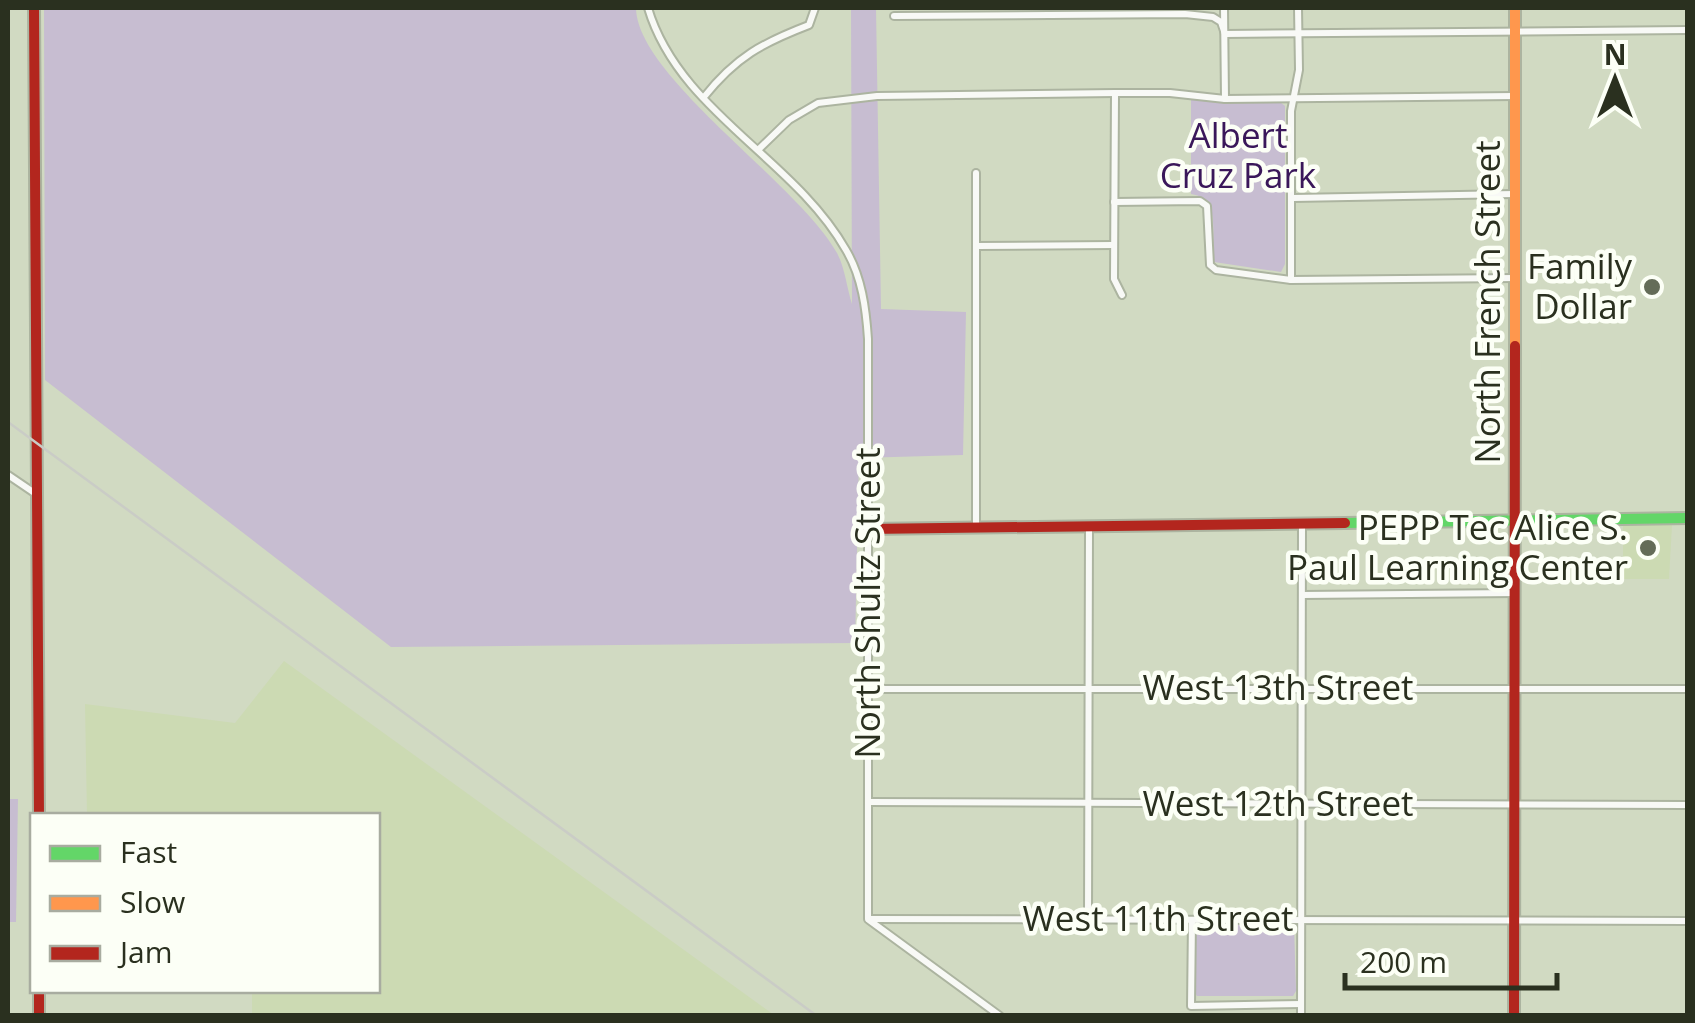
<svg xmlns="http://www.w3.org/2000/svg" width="1695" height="1023" viewBox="0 0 1695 1023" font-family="'Open Sans',sans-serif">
  <rect width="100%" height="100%" fill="#d1dac2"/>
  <g fill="#ccdab3">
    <path d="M1623,525H1672L1669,579H1623Z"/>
    <path d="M284,661L774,1015H252V991L378,990V816L87,815L85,704L235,723Z"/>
  </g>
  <g fill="#c7bdd1">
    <path d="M44,8H636C637,77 799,184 837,253C845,268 847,289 852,304L851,8H876L881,309L966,312L963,455L859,458L855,643L391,647L45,380Z"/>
    <path d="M1191,98L1219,102H1280L1285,106V264L1281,272L1214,262C1210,238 1223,198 1191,194Z"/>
    <path d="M8,799H18L16,922H8Z"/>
    <path d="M1200,923L1294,925L1296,991L1293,996H1197L1194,991L1195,928Z"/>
  </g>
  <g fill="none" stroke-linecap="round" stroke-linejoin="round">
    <defs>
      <g id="street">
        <path d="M648,8C679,112 794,158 846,250C862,277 866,309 868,339V919"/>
        <path d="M1224,8L1225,99"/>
        <path d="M894,16L1185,14L1213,17L1221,22L1225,34L1688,30"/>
        <path d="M1115,93L1114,279L1122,295"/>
        <path d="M704,97C736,57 762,43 809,25L815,8"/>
        <path d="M758,150L789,120L818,103L877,96L1115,93H1170L1225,99L1515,96"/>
        <path d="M976,173V528"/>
        <path d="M1293,198L1514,194"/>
        <path d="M1114,202L1200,201L1207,206L1210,265L1216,270L1291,280L1516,278"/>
        <path d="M977,246L1114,245"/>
        <path d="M1291,280V111L1299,70L1298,8"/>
        <path d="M8,475L36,494"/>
        <path d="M1302,595L1516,593"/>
        <path d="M868,689H1688"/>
        <path d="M868,802L1688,805"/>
        <path d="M869,919L1688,921"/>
        <path d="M1088,919L1089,528"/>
        <path d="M869,920L1000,1016"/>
        <path d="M1192,920L1191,1006L1301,1004"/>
        <path d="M1301,1016L1302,525"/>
      </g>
      <path id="fast" d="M1345,523L1688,518"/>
      <path id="slow" d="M1515,346V8"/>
      <g id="jam">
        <path d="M34,8L39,816"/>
        <path d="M868,529L1345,523"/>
        <path d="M39,990V1016"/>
        <path d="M1514,1016L1515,346"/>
      </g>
    </defs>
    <use href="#street" stroke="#acb4a0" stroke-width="10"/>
    <use href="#fast" stroke="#acb4a0" stroke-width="14"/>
    <use href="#slow" stroke="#acb4a0" stroke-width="14"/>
    <use href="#jam" stroke="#acb4a0" stroke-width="14"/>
    <use href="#street" stroke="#f8f9f6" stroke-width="6"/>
    <use href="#fast" stroke="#63d668" stroke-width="10"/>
    <use href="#slow" stroke="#ff974d" stroke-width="10"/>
    <use href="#jam" stroke="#b3261e" stroke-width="10"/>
    <path stroke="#caccc6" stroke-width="2.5" d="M8,422L817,1016"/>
  </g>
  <g fill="#646c58" stroke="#fcfff6" stroke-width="4">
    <circle cx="1652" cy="287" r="10"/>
    <circle cx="1648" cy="548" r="10"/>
  </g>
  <g text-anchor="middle" stroke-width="9" stroke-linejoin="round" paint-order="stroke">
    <g font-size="35" fill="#3a175a" stroke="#fcfff6">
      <text x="1238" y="148">Albert<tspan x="1238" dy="40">Cruz Park</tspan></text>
    </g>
    <g font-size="35" fill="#2a301f" stroke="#fcfff6" text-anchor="end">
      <text x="1632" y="279">Family<tspan x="1632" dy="40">Dollar</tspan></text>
      <text x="1628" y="540">PEPP Tec Alice S.<tspan x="1628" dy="40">Paul Learning Center</tspan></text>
    </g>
    <g font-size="35" fill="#2a301f" stroke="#fcfff6">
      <text transform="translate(1488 302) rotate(-90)" y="12">North French Street</text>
      <text transform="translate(868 603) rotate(-90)" y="12">North Shultz Street</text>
      <text x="1278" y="700">West 13th Street</text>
      <text x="1278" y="816">West 12th Street</text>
      <text x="1158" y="931">West 11th Street</text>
    </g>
  </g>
  <rect width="1695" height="1023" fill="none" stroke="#2a301f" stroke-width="20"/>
  <rect x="30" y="813" width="350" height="180" fill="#fcfff6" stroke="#a8aca0" stroke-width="2.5"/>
  <rect x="50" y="846" width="50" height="15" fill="#63d668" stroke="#a8aca0" stroke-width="2.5"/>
  <text x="120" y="863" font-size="30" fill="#2a301f">Fast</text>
  <rect x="50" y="896" width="50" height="15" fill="#ff974d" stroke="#a8aca0" stroke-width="2.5"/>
  <text x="120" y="913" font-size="30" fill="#2a301f">Slow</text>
  <rect x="50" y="946" width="50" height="15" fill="#b3261e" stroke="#a8aca0" stroke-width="2.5"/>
  <text x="120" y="963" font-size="30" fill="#2a301f">Jam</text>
  <g transform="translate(1615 80)" stroke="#fcfff6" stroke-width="8" paint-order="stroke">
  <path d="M0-8L18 38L0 25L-18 38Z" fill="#2a301f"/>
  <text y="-15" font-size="28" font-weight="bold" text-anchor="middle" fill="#2a301f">N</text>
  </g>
  <path d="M1345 973v15h212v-15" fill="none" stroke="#2a301f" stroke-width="5"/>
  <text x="1360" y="973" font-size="30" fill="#2a301f" stroke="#fcfff6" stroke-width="8" paint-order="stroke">200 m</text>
</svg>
